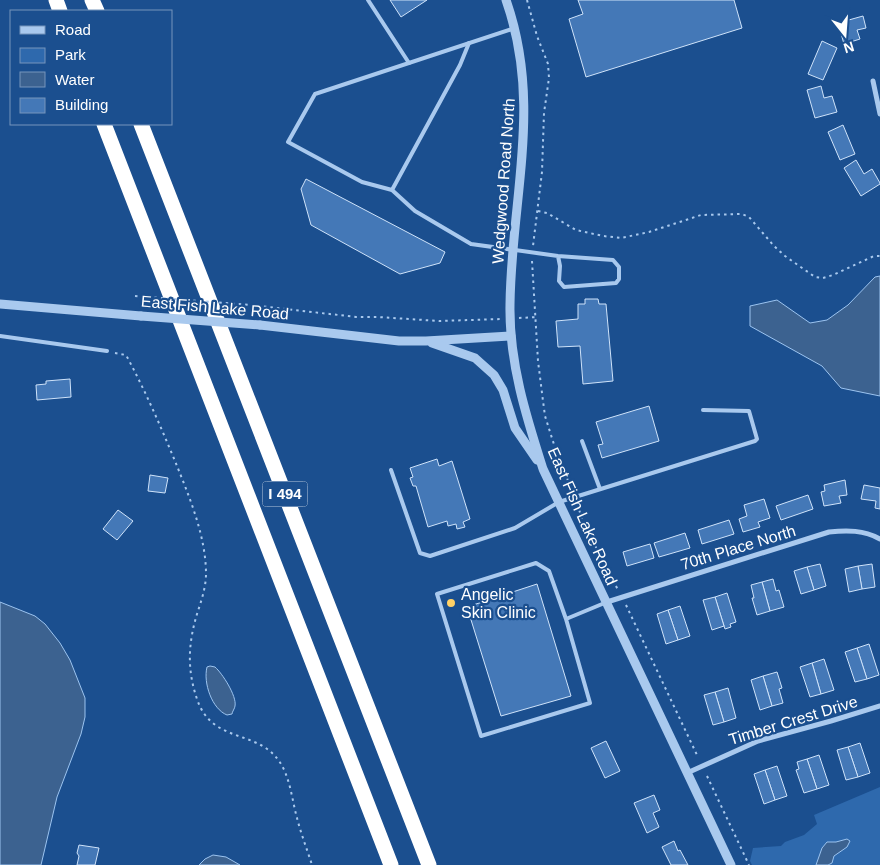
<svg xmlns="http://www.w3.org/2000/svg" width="880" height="865" viewBox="0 0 880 865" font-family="Arial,sans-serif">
  <rect width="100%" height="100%" fill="#1b4f8f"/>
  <path fill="#2e69ad" d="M880,787V865H752L750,861L753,848L781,846L785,842L804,835L817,824L814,815Z"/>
  <g fill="#3c6290" stroke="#9cc4f0">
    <path d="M880,276V396L841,388L822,366L750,326V306L777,300L810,323L827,320L848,305L875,277Z"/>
    <path d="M0,602L35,616L45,624L60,643L70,660L85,698V717L81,734L57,797L41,865H0Z"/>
    <path d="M210,666L215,667C222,673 237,696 235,706C235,708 232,712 232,714L227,715C212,709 203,683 207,667Z"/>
    <path d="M847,839L850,841L847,847L834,856L832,863L828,865H816L822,848L827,842H836Z"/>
    <path d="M213,855L226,857L240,865H199L205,859Z"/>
  </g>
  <g fill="#4478b7" stroke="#cfe3fa">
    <path d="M390,0H427L401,17Z"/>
    <path d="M578,0H734L742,28L586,77L569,19L583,14Z"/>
    <path d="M863,16L866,28L857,30L860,39L844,44L838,23Z"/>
    <path d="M822,41L837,48L823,80L808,74Z"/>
    <path d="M821,86L824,98L832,96L837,112L815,118L807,90Z"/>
    <path d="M843,125L855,154L840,160L828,132Z"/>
    <path d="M856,160L864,174L872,169L880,183V184L861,196L844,168Z"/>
    <path d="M306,179L445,252L440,263L400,274L311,225L301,189Z"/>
    <path d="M585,299H598L599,304H606L613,381L583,384L580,346L558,347L556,321L578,319V304H585Z"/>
    <path d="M70,379L71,397L37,400L36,385L46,384V381Z"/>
    <path d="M649,406L659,441L602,458L598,445L603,444L596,422Z"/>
    <path d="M437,459L439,466L452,461L470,519L463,522L465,527L457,529L456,524L448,526L447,521L428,527L416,486H413L410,478L413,477L410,468Z"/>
    <path d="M150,475L168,478L165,493L148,491Z"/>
    <path d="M845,480L847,495L839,496L841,503L824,506L821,492L825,491L824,485Z"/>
    <path d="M864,485L880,488V509L875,508L876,501L861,499Z"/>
    <path d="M808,495L813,509L781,520L776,506Z"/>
    <path d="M764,499L770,518L758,522L760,527L743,532L739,519L747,516L744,505Z"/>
    <path d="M118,510L133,521L117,540L103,529Z"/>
    <path d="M729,520L734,534L702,544L698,530Z"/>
    <path d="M685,533L690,548L659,557L654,543Z"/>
    <path d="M650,544L654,558L627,566L623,552Z"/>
    <path d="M820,564L826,586L814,590L807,567Z"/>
    <path d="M872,564L875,587L862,589L858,566Z"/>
    <path d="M858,566L862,589L849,592L845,569Z"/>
    <path d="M807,567L814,590L801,594L794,571Z"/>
    <path d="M773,579L776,591L779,590L784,607L770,611L762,582Z"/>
    <path d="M762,582L770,611L757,615L752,598H754L751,585Z"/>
    <path d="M537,584L571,696L501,716L467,607Z"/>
    <path d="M727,593L736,622L730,624L731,627L725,629L715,597Z"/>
    <path d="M715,597L724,626L712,630L703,600Z"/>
    <path d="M680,606L690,636L678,640L668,610Z"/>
    <path d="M668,610L678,640L666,644L657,614Z"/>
    <path d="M869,644L879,675L867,679L857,648Z"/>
    <path d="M857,648L867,679L855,682L845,652Z"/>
    <path d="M824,659L834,690L821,694L812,663Z"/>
    <path d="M812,663L821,694L810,697L800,667Z"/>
    <path d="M777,672L782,688L779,689L783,703L772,706L763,676Z"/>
    <path d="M763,676L772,706L760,710L751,680Z"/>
    <path d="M728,688L736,718L724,722L715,692Z"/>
    <path d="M715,692L724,722L713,725L704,695Z"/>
    <path d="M606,741L620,771L605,778L591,748Z"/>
    <path d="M860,743L870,773L858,777L848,747Z"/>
    <path d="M848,747L858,777L846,780L837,750Z"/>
    <path d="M819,755L829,785L817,789L807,759Z"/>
    <path d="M807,759L817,789L804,793L796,770L799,769L797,762Z"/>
    <path d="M777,766L787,796L775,800L765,770Z"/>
    <path d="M765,770L775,800L764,804L754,774Z"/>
    <path d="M654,795L660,810L653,813L659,827L647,833L634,803Z"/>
    <path d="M674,841L678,851L680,850L688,865H671L662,847Z"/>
    <path d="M79,845L99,848L95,865H77L79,856L77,853Z"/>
  </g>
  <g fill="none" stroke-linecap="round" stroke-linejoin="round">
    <g stroke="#a9c9ee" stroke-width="2" stroke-dasharray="2.5 4" stroke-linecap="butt">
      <path d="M527,0L537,36L548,64L549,78L544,113L542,172L533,246"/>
      <path d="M538,211L547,213L576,230L603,236L621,238L649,232L701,215L742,214L749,217L774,246L785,256L815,277L823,278L833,275L874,256H880"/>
      <path d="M532,261L538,361L543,401L545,416L557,454L572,490"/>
      <path d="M251,305L356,317H378L439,321L502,319"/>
      <path d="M519,318L537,317"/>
      <path d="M115,353L126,355C145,390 160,425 175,461C189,496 206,536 206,574C206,587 201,602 197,614C188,644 187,670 197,699C212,744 257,729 279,761C290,776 292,800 297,818C301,834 307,849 312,865"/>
      <path d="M577,504L584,524L618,590"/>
      <path d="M626,605L697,755"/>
      <path d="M707,776L749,865"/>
    </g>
    <g stroke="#a9c9ee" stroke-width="4">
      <path d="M368,0L409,63"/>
      <path d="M512,29L315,94L288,142L362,182L392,190L415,211L471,244L558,256L613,260L619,267V279L616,283L564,287L559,281L560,266L558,256"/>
      <path d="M392,190L460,65L469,43"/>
      <path d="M0,336L107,351"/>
      <path d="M582,441L600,489"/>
      <path d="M391,470L420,553L430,556L515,528L559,502L755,441L757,439L749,411L703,410"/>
      <path d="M566,619L549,571L536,563L437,594L481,736L590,703L566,619L607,602"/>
    </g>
    <g stroke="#a9c9ee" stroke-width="5">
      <path d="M873,81L880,114"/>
      <path d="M607,602L829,532C847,530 864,530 880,539"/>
      <path d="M687,773L758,741L831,721L880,706"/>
    </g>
    <g stroke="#a9c9ee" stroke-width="9">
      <path d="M506,0C543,105 511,199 510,305C509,362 526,416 543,469L731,865"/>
      <path d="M0,304L141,316"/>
      <path d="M260,325L399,341H426L511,336"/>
      <path d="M432,343L475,358L494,375L503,390L515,428L537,460"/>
    </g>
    <g stroke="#fff" stroke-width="15">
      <path d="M56,0L60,11"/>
      <path d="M92,0L97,11"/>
      <path d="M104,124L391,865"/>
      <path d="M141,124L429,865"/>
    </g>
    <path stroke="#a9c9ee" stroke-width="2" stroke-dasharray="2.5 4" stroke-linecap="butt" d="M135,296L251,305"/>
    <path stroke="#a9c9ee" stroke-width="9" d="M141,316L260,325"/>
  </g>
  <circle fill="#ffd166" stroke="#1b4f8f" stroke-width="2" cx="451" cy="603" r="5"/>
  <g text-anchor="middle" stroke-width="4.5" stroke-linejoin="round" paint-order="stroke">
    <rect fill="#1b4f8f" stroke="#bbcadd" stroke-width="1" x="262.5" y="481.5" width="45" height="25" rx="4"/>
    <g font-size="15" font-weight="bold" fill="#fff">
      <text x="285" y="499">I 494</text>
    </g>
    <g font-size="16" fill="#fff" stroke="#1b4f8f">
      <text transform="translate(503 181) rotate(-86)" y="6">Wedgwood Road North</text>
      <text transform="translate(215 307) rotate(5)" y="6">East Fish Lake Road</text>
      <text transform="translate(583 516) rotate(66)" y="6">East Fish Lake Road</text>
      <text transform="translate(738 547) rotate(-17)" y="6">70th Place North</text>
      <text transform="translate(793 720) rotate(-17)" y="6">Timber Crest Drive</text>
    </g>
    <g font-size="16" fill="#fff" stroke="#1b4f8f" text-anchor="start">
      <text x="461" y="600">Angelic<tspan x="461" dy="18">Skin Clinic</tspan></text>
    </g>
  </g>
  <rect x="10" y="10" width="162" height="115" fill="#1b4f8f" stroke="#7695bc"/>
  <rect x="20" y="26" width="25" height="8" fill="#a9c9ee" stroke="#7695bc"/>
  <text x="55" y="35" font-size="15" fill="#ffffff">Road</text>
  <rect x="20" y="48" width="25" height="15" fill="#2e69ad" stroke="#7695bc"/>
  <text x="55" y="60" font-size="15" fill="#ffffff">Park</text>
  <rect x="20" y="72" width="25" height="15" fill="#3c6290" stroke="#7695bc"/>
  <text x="55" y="85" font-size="15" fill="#ffffff">Water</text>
  <rect x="20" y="98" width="25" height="15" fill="#4478b7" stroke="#7695bc"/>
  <text x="55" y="110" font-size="15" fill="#ffffff">Building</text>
  <g transform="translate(845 35) rotate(163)" stroke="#1b4f8f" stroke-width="4" paint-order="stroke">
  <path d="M0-4L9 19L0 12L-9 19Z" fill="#ffffff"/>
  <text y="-8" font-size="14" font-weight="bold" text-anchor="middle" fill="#ffffff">N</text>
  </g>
</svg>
